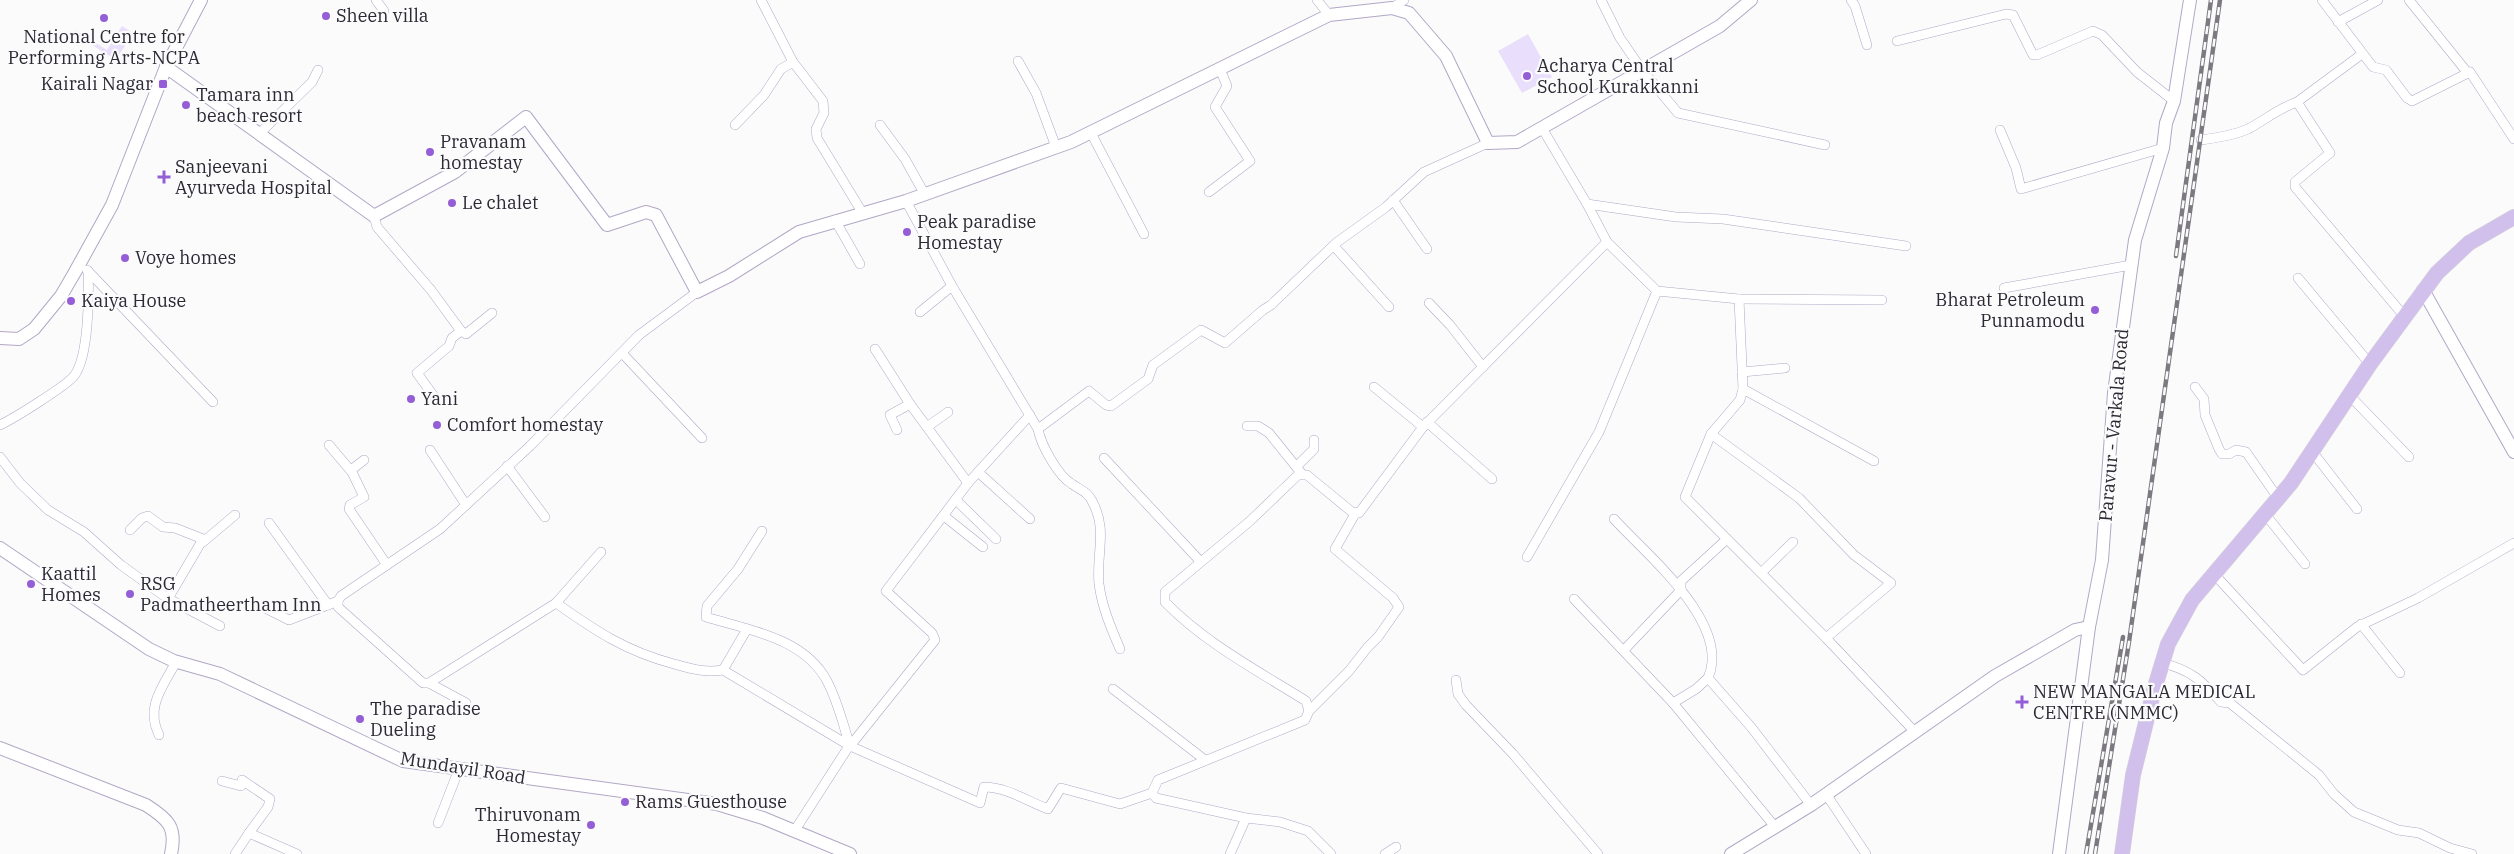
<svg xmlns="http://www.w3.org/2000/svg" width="2514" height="854" viewBox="0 0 2514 854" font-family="'IBM Plex Serif',serif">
  <rect width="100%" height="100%" fill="#fbfbfb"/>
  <g fill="#e9defc">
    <path d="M122,26L133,33L116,60L73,33L75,30L107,50Z"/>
    <path d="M1528,34L1552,77L1522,93L1498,51Z"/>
  </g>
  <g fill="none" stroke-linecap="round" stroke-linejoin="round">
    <defs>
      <g id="minor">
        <path d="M376,0L384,11"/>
        <path d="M761,0L793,62L823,101L824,113L816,129L817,138L862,212"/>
        <path d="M1317,0L1329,15"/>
        <path d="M1601,0L1620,38L1642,70L1678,113L1825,145"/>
        <path d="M1851,0L1855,6L1867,45"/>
        <path d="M2322,0L2373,67L2386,70L2407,98L2412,101L2470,72L2514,139"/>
        <path d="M2409,0L2467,72"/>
        <path d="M1392,8L1404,0"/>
        <path d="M2338,22L2378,0"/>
        <path d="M1897,41L2006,14L2013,15L2033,55H2037L2093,31L2102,35L2137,72L2174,101"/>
        <path d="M1018,61L1036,93L1056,147"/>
        <path d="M2297,102L2330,153L2295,182V187L2405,317"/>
        <path d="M735,125L764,95L781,69L793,62"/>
        <path d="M880,125L905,159L924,193"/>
        <path d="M1542,128L1587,204L1607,242L1657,291L1739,299L1743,389L1740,400L1711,434L1685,497L1826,638L1916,733"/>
        <path d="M2000,130L2016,168L2021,189L2163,148"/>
        <path d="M1091,133L1144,234"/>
        <path d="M259,134L312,82L318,70"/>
        <path d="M2201,140C2216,138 2234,135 2248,129C2265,120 2279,108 2297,102L2362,54"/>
        <path d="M1209,192L1250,161L1215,107L1227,86L1220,69"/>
        <path d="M1393,200L1427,249"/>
        <path d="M906,201L952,286L1038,429C1041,445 1058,476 1072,484C1080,490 1087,491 1092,501C1108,530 1096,553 1099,584C1102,607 1111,628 1120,649"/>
        <path d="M1587,204L1676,217L1723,219L1906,246"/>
        <path d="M374,216L377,227L431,290L461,331L466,334L492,313"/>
        <path d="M835,220L860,264"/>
        <path d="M1334,246L1389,307"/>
        <path d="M87,270L213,402"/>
        <path d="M2298,278L2370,364"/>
        <path d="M2004,288L2131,265"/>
        <path d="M1739,299L1882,300"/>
        <path d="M1429,303L1450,325L1483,367"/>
        <path d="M920,312L952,286"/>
        <path d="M875,349L910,404L968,483"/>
        <path d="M622,353L702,438"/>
        <path d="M1742,372L1785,368"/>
        <path d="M1374,387L1423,427"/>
        <path d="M2195,387L2204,399L2205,415L2219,449L2222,454H2229L2236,450L2246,452L2278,498"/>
        <path d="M1743,389L1874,461"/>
        <path d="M2350,396L2409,457"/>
        <path d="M438,402L417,373L449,346L452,338L461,331"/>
        <path d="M1427,422L1492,479"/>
        <path d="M0,425C13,419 66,386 74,376C89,357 89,295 88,271"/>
        <path d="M1247,426H1258L1269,433L1302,474"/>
        <path d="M927,427L948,412"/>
        <path d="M1038,429L1089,391L1106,405L1111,406L1148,379L1153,365L1201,330L1225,343L1263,310L1271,305L1336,243L1386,207L1424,172L1488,143"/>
        <path d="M897,430L890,415L910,404"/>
        <path d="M1711,434L1799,498L1854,555L1891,583L1826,638"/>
        <path d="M329,445L351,471"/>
        <path d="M430,450L466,505"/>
        <path d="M2311,450L2357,509"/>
        <path d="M0,457L20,483L48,510L84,532L121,565L167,598L169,597L203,539L175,528L163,527L148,516L142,518L130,530"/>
        <path d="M1104,458L1200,561"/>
        <path d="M364,460L351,470L364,497L350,505L349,509L387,565"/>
        <path d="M507,466L545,517"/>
        <path d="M1297,466L1314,449V440"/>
        <path d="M978,472L1030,519"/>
        <path d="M956,500L996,539"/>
        <path d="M2265,514L2305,564"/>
        <path d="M944,516L983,547"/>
        <path d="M1614,519C1647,555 1732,624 1708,678"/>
        <path d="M269,523L328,605"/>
        <path d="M762,531L738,569L707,606L706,617C749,630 804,638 827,681C838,702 843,724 850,746"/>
        <path d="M203,542L235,515"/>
        <path d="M1527,557L1599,432L1657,291"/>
        <path d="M1761,573L1793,542"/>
        <path d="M2214,574L2303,670L2357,627L2418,598L2514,543"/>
        <path d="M167,598L220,626"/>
        <path d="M1574,599L1673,703L1696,689L1708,678L1751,727L1811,805"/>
        <path d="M338,601V607L423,683H429L556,603C596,631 625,651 674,664C692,669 705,673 723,670L850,746L980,803L984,787C1006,787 1027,801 1048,809L1061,788L1120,804L1152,793L1156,798L1246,818L1280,822L1308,831L1331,854"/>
        <path d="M556,603L601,552"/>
        <path d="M263,607L289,620L338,601L341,596L440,529L530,446L639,335L697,292"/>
        <path d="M2361,624L2400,673"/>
        <path d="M1624,650L1681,590V581L1727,539"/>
        <path d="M2162,663C2191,670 2201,680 2221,702L2230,703L2319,775L2334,794L2354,812L2398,830L2419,833L2450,848L2472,854"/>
        <path d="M723,670L747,629"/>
        <path d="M1456,680L1458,694L1466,705L1513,754L1598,854"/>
        <path d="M429,683L466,703"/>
        <path d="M1113,689L1205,760"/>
        <path d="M1673,703L1776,828"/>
        <path d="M1309,711L1349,671L1367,648L1378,637L1399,607L1393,598L1335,549L1355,514"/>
        <path d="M159,735C145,707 163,686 176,662"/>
        <path d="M850,746L935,640L932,633L886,591L968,483L1030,415"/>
        <path d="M222,781L241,786L242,780L270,799L268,807L249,833"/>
        <path d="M1152,793L1158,780L1305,720L1309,711L1306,701C1258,671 1205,643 1165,602V592L1250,521L1298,475H1307L1352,512L1359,513L1423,427L1607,242"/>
        <path d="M1826,794L1866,854"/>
        <path d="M438,823L459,769"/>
        <path d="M795,830L849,746"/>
        <path d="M235,854L249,833L297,854"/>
        <path d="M1230,854L1246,818"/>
        <path d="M1385,854L1396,847"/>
      </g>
      <g id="secondary">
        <path d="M166,67L374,216L455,172L526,117L607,225L646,212L656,215L697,292L729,276L799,232L906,201L1071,142L1329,15L1392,8L1409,13L1446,56L1488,143L1517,142L1720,26L1751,0"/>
        <path d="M2423,290L2514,452"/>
        <path d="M0,338L19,339L34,329L61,296L75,272L112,205L166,67L201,0"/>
        <path d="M0,548L149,649L174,661L220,674L403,761L717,804L763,818L850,854"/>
        <path d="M0,748L146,805C168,819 177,827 171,854"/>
        <path d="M1731,854L1811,805L1995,676L2075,630L2089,627"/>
        <path d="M2059,854L2089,627L2102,560L2114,393L2135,240L2163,148L2166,123L2174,101L2190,0"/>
      </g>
      <path id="primary" d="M2122,854L2133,775L2154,690L2168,644L2192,600L2291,483L2370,364L2437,273L2469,243L2514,217"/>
    </defs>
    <use href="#minor" stroke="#b2a7c6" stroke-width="10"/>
    <use href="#secondary" stroke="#b2a7c6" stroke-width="14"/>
    <use href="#primary" stroke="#d9d8da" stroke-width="16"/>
    <use href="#minor" stroke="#fff" stroke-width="9"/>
    <use href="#secondary" stroke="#fff" stroke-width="12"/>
    <use href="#primary" stroke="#d1c0ec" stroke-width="15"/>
    <defs>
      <g id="rail">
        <path d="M2176,256L2211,0"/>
        <path d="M2086,854L2123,637"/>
        <path d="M2095,854L2129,642L2220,0"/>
      </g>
    </defs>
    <use href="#rail" stroke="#7c7981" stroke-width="4.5"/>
    <use href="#rail" stroke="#fbfbfb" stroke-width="2.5" stroke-dasharray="8" stroke-linecap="butt"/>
  </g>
  <g fill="#945ed6" stroke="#fbfbfb" stroke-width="2">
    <circle cx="326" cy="16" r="5"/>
    <circle cx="104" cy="18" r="5"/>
    <circle cx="1527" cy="76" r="5"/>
    <rect x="158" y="79" width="10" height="10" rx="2.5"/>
    <circle cx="186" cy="105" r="5"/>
    <circle cx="430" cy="152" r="5"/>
    <path d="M161.5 169.5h5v5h5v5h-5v5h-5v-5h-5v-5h5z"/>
    <circle cx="452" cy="203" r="5"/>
    <circle cx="907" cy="232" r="5"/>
    <circle cx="125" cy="258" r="5"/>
    <circle cx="71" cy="301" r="5"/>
    <circle cx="2095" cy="310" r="5"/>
    <circle cx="411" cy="399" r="5"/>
    <circle cx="437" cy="425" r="5"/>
    <circle cx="31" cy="584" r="5"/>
    <circle cx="130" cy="594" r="5"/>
    <path d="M2019.5 694.5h5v5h5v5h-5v5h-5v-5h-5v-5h5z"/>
    <circle cx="360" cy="719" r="5"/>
    <circle cx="625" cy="802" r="5"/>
    <circle cx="591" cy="825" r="5"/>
  </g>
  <g text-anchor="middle" stroke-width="4.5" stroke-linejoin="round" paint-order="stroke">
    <g font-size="18" fill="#2c2834" stroke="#fbfbfb" text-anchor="start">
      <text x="336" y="22">Sheen villa</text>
      <text x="104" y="43" text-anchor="middle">National Centre for<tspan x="104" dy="21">Performing Arts-NCPA</tspan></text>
      <text x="1537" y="72">Acharya Central<tspan x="1537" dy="21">School Kurakkanni</tspan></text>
      <text x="153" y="90" text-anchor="end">Kairali Nagar</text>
      <text x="196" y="101">Tamara inn<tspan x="196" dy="21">beach resort</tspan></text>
      <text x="440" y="148">Pravanam<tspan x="440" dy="21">homestay</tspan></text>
      <text x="175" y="173">Sanjeevani<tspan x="175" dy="21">Ayurveda Hospital</tspan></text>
      <text x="462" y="209">Le chalet</text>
      <text x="917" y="228">Peak paradise<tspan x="917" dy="21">Homestay</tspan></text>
      <text x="135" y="264">Voye homes</text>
      <text x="2085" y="306" text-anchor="end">Bharat Petroleum<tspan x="2085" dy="21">Punnamodu</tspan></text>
      <text x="81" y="307">Kaiya House</text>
      <text x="421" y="405">Yani</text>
      <text x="447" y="431">Comfort homestay</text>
      <text x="41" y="580">Kaattil<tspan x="41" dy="21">Homes</tspan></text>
      <text x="140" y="590">RSG<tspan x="140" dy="21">Padmatheertham Inn</tspan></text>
      <text x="2033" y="698">NEW MANGALA MEDICAL<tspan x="2033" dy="21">CENTRE (NMMC)</tspan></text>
      <text x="370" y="715">The paradise<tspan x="370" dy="21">Dueling</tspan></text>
      <text x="635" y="808">Rams Guesthouse</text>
      <text x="581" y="821" text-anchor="end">Thiruvonam<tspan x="581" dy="21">Homestay</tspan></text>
    </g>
    <g font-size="18" fill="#2c2834" stroke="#fbfbfb">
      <text transform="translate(2114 425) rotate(-85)" y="6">Paravur - Varkala Road</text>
      <text transform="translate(463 768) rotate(9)" y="6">Mundayil Road</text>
    </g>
  </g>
</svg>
